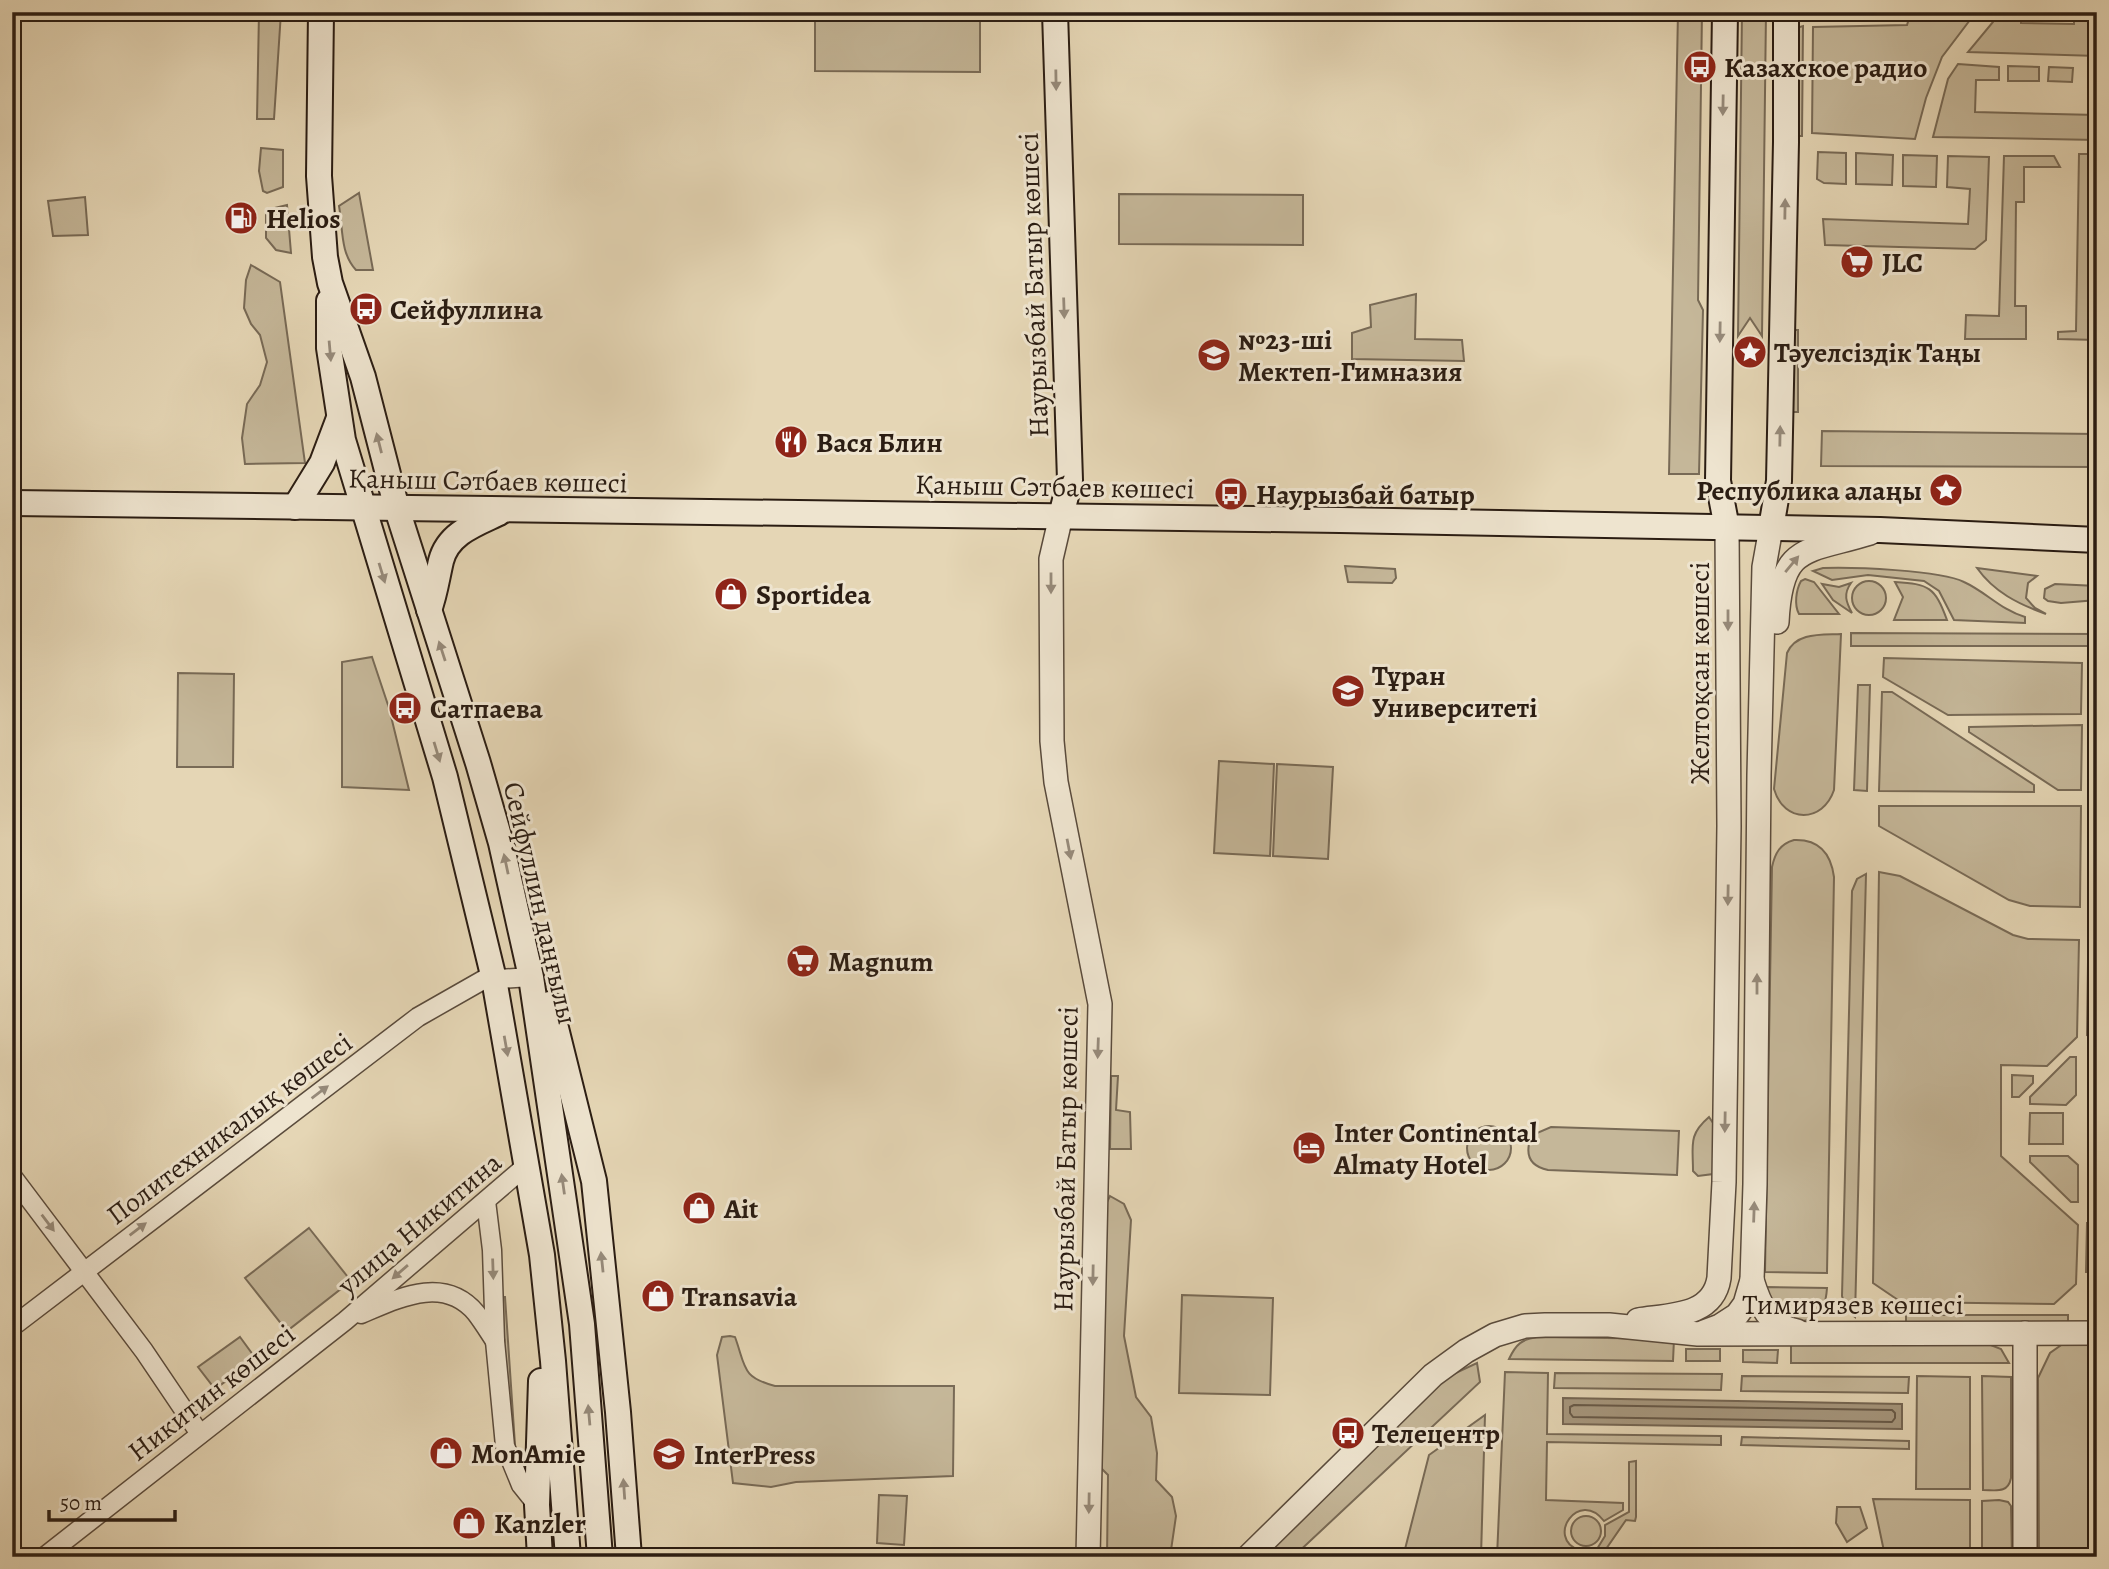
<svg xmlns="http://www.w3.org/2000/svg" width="2109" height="1569" viewBox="0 0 2109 1569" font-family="Alegreya,serif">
  <rect width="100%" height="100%" fill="#e5d6b5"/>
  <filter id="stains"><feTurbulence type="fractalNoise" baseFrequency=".00286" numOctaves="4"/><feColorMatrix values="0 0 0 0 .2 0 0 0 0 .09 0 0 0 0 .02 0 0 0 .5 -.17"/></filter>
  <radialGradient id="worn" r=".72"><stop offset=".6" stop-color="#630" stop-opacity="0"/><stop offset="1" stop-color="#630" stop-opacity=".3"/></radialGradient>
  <g fill="#c5b799" stroke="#786a56" stroke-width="2">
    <path d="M259,12H281L274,119H257Z"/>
    <path d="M815,12H980V72L815,71Z"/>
    <path d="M1678,12H1702L1698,300L1703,310L1699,474H1669Z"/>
    <path d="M1742,12H1766L1762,336L1750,318L1738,336Z"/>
    <path d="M1911,12H1976L1942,57L1926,98L1915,139L1812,133L1813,27L1907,25Z"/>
    <path d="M1996,12H2021V23L2074,24V12H2097V56L1968,52L1993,22Z"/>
    <path d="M1803,26L1802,136H1791L1793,29Z"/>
    <path d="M1958,64L1999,67V80H1976L1975,112L2097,115V140L1933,137L1948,79Z"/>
    <path d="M2008,66L2039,67V81H2008Z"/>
    <path d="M2049,67L2073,68L2072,82L2048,81Z"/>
    <path d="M261,148L283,150V187L267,193L263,191L259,171Z"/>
    <path d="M1818,152L1846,153V184L1824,183L1817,179Z"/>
    <path d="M1856,153L1893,155L1892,185L1856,184Z"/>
    <path d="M2079,154H2097V340L2058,339V332L2076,331Z"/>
    <path d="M1903,155L1937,156L1936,187L1903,186Z"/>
    <path d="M1948,156L1989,157L1986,240L1975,249L1825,245L1823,219L1968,224L1970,189L1947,187Z"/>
    <path d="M2004,156H2054L2060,167H2024V202H2016L2015,306H2026V339H1965L1966,315L1999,316Z"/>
    <path d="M359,193L373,270H356C340,253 343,228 339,206Z"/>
    <path d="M1119,194L1303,195V245L1119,244Z"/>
    <path d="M85,197L88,235L53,236L48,201Z"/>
    <path d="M287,205L291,253L276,250L266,238V210Z"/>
    <path d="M251,265L280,282L305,463L245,464L242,438L247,404L260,385L267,362L260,335L251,324L244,308L246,280Z"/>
    <path d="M1416,294L1415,339L1462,340L1464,361L1352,359V333L1371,327L1370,305Z"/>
    <path d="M1791,330H1798V412H1789Z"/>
    <path d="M1822,431L2097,434V467L1821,466Z"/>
    <path d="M1345,566L1395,569L1396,578L1392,583L1348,582Z"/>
    <path d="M1823,568C1852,567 1940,570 1964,582C1986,592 2001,610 2025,617V623L1954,620L1939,591L1924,581L1868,575L1832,580L1813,571Z"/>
    <path d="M1977,568L2037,576L2028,583L2026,598L2035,608L2046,614C2018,604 1994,592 1977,568Z"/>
    <path d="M1805,579L1814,582L1839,614H1799C1794,605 1796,590 1801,581Z"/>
    <circle cx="1869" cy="598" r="17"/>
    <path d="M1895,582C1929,584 1935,587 1947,620H1894L1903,597Z"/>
    <path d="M1851,583C1843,594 1846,602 1852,613L1833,600L1822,584L1839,587Z"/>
    <path d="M2055,584L2097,586V600L2061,603L2048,601L2044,598L2045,589Z"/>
    <path d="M1851,633L2097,634V646H1851Z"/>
    <path d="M1841,634L1834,790C1823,823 1784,824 1774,789L1787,653C1796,632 1822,635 1841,634Z"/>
    <path d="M372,657L389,708L409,790L342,787V662Z"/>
    <path d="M1884,658L2082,663L2081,714L1948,715L1883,677Z"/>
    <path d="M178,673L234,674L233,767H177Z"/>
    <path d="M1858,685H1870L1867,791L1854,790Z"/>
    <path d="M1882,692H1892L2034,785V792L1879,791Z"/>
    <path d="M2082,725L2081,790H2058L1969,732V727Z"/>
    <path d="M1219,761L1274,764L1270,856L1214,853Z"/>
    <path d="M1277,764L1333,767L1328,859L1273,856Z"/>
    <path d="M1879,806H2081L2080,907L2030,906L2009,900L1879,826Z"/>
    <path d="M1794,840C1819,839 1831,854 1834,877L1827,1273L1765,1272L1772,867C1775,853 1780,844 1794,840Z"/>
    <path d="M1879,872L1900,876L2013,935L2028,939L2079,940L2077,1037L2047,1066L2001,1065V1156L2078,1225L2076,1284L2054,1304L1901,1302L1873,1283Z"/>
    <path d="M1866,874L1855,1317L1847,1311L1842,1296L1852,891L1857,879Z"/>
    <path d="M2088,962H2097V1036L2087,1035Z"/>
    <path d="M2070,1057H2076V1095L2066,1105L2030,1104V1097Z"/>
    <path d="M2012,1075L2033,1076V1083L2019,1097H2012Z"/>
    <path d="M1111,1076H1118L1116,1110L1130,1112L1131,1149H1110Z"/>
    <path d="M2030,1113H2063V1144H2029Z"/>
    <path d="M1709,1117L1713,1123V1174L1698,1176L1693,1171C1693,1145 1688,1135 1709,1117Z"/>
    <circle cx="1489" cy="1148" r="22"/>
    <path d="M1551,1127L1679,1131L1677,1175L1548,1170C1534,1167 1526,1159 1529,1144L1537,1133Z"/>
    <path d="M2030,1156H2068L2078,1165V1202H2071L2030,1162Z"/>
    <path d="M1110,1196L1124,1204L1131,1220L1124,1336L1136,1397L1151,1417L1157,1453L1156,1480L1172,1497L1176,1516L1170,1557H1107L1108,1475L1099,1466L1103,1210Z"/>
    <path d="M2087,1223H2097V1272H2086Z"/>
    <path d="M309,1228L351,1281L287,1331L245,1278Z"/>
    <path d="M1766,1287L1827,1288C1825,1319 1811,1325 1783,1319L1767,1297Z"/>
    <path d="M1182,1295L1273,1298L1270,1395L1179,1393Z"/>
    <path d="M496,1297H505L515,1445L513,1458Z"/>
    <rect x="1906" y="1315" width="162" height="8"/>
    <path d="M730,1336L735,1337C746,1367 741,1377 775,1386H954L953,1476L796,1482L771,1487L733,1483L717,1355L722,1337Z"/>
    <path d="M240,1337L256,1359L215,1389L198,1367Z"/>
    <path d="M1538,1337L1674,1339L1673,1361L1509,1359C1516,1344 1522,1339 1538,1337Z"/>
    <path d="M1791,1341L1983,1342L2001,1349L2009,1363H1791Z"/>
    <path d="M2067,1341H2097V1557H2039L2038,1378L2050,1353Z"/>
    <rect x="1686" y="1349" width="34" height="12"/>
    <path d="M1743,1350H1778L1777,1363L1743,1362Z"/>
    <path d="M1477,1363L1480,1382L1293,1557H1260L1447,1377Z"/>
    <path d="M1505,1372L1548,1373L1547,1434L1721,1436V1445L1547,1442L1546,1500L1623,1503V1510L1604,1521C1579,1488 1545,1538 1579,1550C1587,1554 1598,1553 1607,1553V1557H1497Z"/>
    <path d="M1555,1373L1722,1374L1721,1390L1554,1388Z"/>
    <path d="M1742,1376L1909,1377L1908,1393L1741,1391Z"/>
    <path d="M1917,1376L1970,1377V1489H1916Z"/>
    <path d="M1982,1376L2011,1377V1478C2008,1494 1995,1490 1983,1490Z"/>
    <path d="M1485,1415L1481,1557H1403L1429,1455Z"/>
    <path d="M1742,1437L1909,1441V1449L1741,1445Z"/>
    <path d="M1636,1461V1517L1635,1521L1626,1520L1606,1549H1597L1605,1536V1525L1629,1512V1462Z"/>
    <path d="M879,1495L907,1496L904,1545L877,1543Z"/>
    <path d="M1873,1499L1970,1500V1557L1885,1556Z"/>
    <path d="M1999,1500L2008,1502L2011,1506L2012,1557H1982V1501Z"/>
    <path d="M1837,1507H1860L1867,1528L1847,1542L1836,1523Z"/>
    <circle cx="1586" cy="1531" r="15"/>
  </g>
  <path fill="#a6977e" stroke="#756653" stroke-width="2" d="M1563,1398L1902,1404V1429L1563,1424Z"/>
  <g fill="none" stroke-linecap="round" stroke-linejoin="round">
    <path stroke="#685a48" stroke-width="2" d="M1574,1405L1892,1410L1895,1413V1418L1892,1422L1573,1417L1570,1413V1407Z"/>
    <defs>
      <g id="minor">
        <path d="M12,1176L144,1351L200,1434"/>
        <path d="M486,1201L492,1250L495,1341L505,1446L521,1485L537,1505"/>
        <path d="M361,1314C399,1298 444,1275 476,1313C483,1322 489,1332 495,1341"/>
        <path d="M12,1327L418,1017L483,980L531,977"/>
        <path d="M44,1557L345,1321L527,1165"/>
      </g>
      <g id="tertiary">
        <path d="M1061,516L1051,559L1052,741L1056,782L1100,1004L1088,1557"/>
        <path d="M1777,622C1781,543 1805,553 1870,533"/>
        <path d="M1752,1280C1760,1306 1768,1325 1797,1331"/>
        <path d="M1638,1320C1670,1315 1713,1317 1719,1278L1724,1182L1729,826L1727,528"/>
        <path d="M1704,1332L1720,1326L1737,1315L1745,1304L1752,1280L1755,1184L1759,775L1764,567L1771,528"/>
        <path d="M1248,1557L1433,1375L1466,1351L1495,1335L1525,1326L1545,1325H1609L1698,1334L2097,1333"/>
        <path d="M2025,1557V1333"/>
      </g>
      <g id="secondary">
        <path d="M321,12L319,176L325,257L330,283L363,377L397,509L478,763L501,843L531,977L582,1324L600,1557"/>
        <path d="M1055,12L1070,480L1061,516"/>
        <path d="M1725,12L1718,481L1727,528"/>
        <path d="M329,301V348L343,440L445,777L494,979L542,1255L553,1361L568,1557"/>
        <path d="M12,503L1340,520L1880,530L2097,540"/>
        <path d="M295,507L322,463L339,418"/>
        <path d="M1771,528L1779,481L1786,142V12"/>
        <path d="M429,610C435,594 437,578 441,561C448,533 476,524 499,513"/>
        <path d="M550,1004L594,1181L618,1412L629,1557"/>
        <path d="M540,1557L537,1505L541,1381"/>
      </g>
    </defs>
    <use href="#minor" stroke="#5a4b3c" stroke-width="21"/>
    <use href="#tertiary" stroke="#5a4b3c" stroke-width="26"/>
    <use href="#secondary" stroke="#2b1d13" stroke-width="28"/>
    <use href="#minor" stroke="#eee4cf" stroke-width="18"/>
    <use href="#tertiary" stroke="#eee4cf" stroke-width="23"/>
    <use href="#secondary" stroke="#eee4cf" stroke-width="24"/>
  </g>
  <defs><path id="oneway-solid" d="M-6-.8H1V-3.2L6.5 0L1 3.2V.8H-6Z" transform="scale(1.75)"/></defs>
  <g fill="#968a7a">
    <use href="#oneway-solid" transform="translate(1056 80) rotate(89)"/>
    <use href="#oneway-solid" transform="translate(1723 105) rotate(91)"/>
    <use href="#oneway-solid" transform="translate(1785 209) rotate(-89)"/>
    <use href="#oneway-solid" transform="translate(1064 308) rotate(88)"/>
    <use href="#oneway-solid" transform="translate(1720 332) rotate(91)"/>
    <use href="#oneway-solid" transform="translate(330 351) rotate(85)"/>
    <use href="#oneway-solid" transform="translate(1780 436) rotate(-89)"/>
    <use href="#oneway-solid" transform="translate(379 443) rotate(-104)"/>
    <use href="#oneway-solid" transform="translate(1792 564) rotate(-50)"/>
    <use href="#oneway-solid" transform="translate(382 573) rotate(73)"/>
    <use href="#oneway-solid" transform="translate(1051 583) rotate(90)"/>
    <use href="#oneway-solid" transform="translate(1728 620) rotate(90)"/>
    <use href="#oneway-solid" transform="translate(442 651) rotate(-108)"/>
    <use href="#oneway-solid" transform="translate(437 752) rotate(73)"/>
    <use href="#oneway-solid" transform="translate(1069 849) rotate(79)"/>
    <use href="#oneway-solid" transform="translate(506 864) rotate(-102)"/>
    <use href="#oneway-solid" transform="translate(1728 895) rotate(91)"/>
    <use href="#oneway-solid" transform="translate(1757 984) rotate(-90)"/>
    <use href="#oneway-solid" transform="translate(506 1046) rotate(80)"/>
    <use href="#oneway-solid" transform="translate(1098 1048) rotate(92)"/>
    <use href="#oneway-solid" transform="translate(320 1092) rotate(-37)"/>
    <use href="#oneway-solid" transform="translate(1725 1122) rotate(91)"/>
    <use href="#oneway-solid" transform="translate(563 1184) rotate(-98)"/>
    <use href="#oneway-solid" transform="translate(1754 1212) rotate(-88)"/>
    <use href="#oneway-solid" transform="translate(48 1223) rotate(53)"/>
    <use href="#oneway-solid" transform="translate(138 1229) rotate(-37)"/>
    <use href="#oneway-solid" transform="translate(602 1262) rotate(-96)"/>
    <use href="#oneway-solid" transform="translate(493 1269) rotate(88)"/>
    <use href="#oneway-solid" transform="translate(400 1272) rotate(139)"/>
    <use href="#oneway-solid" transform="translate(1093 1275) rotate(91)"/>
    <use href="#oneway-solid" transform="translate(589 1415) rotate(-95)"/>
    <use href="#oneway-solid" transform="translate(624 1489) rotate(-94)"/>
    <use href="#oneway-solid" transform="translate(1089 1503) rotate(91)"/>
  </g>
  <defs>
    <symbol id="bus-disc" viewBox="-11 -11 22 22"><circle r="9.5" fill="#8f2418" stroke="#eee4cf"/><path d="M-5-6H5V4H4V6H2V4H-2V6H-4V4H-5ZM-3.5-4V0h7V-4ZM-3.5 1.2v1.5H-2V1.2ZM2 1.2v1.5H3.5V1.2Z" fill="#fff"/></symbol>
    <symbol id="fuel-disc" viewBox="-11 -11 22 22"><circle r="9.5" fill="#8f2418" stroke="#eee4cf"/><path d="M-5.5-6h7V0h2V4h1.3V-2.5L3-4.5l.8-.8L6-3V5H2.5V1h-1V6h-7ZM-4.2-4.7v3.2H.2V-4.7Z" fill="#fff"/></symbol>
    <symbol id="supermarket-disc" viewBox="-11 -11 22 22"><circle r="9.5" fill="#8f2418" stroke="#eee4cf"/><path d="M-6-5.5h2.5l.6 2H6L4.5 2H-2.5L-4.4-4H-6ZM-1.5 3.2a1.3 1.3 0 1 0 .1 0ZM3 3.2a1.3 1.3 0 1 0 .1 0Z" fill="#fff"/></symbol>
    <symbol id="sight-disc" viewBox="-11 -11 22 22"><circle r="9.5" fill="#8f2418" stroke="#eee4cf"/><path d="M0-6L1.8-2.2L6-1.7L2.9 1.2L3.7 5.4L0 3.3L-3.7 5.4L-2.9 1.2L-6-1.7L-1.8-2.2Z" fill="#fff"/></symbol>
    <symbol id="school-disc" viewBox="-11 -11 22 22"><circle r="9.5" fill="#8f2418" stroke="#eee4cf"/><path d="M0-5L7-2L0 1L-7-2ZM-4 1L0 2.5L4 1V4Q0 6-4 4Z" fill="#fff"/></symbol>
    <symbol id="restaurant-disc" viewBox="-11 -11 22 22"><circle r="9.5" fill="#8f2418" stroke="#eee4cf"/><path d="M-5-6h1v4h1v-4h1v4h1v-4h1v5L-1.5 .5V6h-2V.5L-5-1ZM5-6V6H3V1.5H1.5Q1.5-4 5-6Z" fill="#fff"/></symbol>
    <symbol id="shop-disc" viewBox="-11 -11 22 22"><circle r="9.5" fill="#8f2418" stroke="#eee4cf"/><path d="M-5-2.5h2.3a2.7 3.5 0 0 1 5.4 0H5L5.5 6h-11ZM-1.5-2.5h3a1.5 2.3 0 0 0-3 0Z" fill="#fff"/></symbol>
    <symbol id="university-disc" viewBox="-11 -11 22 22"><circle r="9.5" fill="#8f2418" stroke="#eee4cf"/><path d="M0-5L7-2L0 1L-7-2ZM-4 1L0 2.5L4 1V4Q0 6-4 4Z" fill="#fff"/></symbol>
    <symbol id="hotel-disc" viewBox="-11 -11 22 22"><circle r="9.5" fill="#8f2418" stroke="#eee4cf"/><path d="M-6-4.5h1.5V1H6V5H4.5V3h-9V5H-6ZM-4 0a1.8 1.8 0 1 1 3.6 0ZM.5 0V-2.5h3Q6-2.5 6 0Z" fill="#fff"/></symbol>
  </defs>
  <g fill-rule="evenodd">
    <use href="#bus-disc" x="1681" y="48" width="38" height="38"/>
    <use href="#fuel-disc" x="222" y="199" width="38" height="38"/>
    <use href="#supermarket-disc" x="1838" y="243" width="38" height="38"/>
    <use href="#bus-disc" x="347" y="290" width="38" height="38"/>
    <use href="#sight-disc" x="1731" y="333" width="38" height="38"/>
    <use href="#school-disc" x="1195" y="336" width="38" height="38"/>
    <use href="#restaurant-disc" x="772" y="423" width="38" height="38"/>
    <use href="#sight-disc" x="1927" y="471" width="38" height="38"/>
    <use href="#bus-disc" x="1212" y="475" width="38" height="38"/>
    <use href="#shop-disc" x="712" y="575" width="38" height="38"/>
    <use href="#university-disc" x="1329" y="672" width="38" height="38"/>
    <use href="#bus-disc" x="386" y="689" width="38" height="38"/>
    <use href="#supermarket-disc" x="784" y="942" width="38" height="38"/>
    <use href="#hotel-disc" x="1290" y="1129" width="38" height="38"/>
    <use href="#shop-disc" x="680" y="1189" width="38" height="38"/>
    <use href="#shop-disc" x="639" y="1277" width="38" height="38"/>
    <use href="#bus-disc" x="1329" y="1414" width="38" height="38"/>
    <use href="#shop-disc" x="427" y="1434" width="38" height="38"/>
    <use href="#school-disc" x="650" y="1435" width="38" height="38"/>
    <use href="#shop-disc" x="450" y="1504" width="38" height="38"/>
  </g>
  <g text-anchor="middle" stroke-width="6" stroke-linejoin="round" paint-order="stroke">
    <g font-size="28" font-weight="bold" fill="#2b1d13" stroke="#eee4cf" text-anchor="start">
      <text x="1724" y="77">Казахское радио</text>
      <text x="266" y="228">Helios</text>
      <text x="1882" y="272">JLC</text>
      <text x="390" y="319">Сейфуллина</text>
      <text x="1238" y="349">№23-ші<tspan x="1238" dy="32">Мектеп-Гимназия</tspan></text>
      <text x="1774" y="362">Тәуелсіздік Таңы</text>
      <text x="816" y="452">Вася Блин</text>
      <text x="1922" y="500" text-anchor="end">Республика алаңы</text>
      <text x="1256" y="504">Наурызбай батыр</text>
      <text x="756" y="604">Sportidea</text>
      <text x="1372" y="685">Тұран<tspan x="1372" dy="32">Университеті</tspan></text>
      <text x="430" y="718">Сатпаева</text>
      <text x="828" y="971">Magnum</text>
      <text x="1334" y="1142">Inter Continental<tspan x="1334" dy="32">Almaty Hotel</tspan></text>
      <text x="724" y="1218">Ait</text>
      <text x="682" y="1306">Transavia</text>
      <text x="1372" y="1443">Телецентр</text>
      <text x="471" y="1463">MonAmie</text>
      <text x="694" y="1464">InterPress</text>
      <text x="494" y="1533">Kanzler</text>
    </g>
    <g font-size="28" fill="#2b1d13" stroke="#eee4cf">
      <text transform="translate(1033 285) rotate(-92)" y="10">Наурызбай Батыр көшесі</text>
      <text transform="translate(488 480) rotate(1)" y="10">Қаныш Сәтбаев көшесі</text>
      <text transform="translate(1055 486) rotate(1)" y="10">Қаныш Сәтбаев көшесі</text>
      <text transform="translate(1699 673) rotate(-90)" y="10">Желтоқсан көшесі</text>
      <text transform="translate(541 903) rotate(77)" y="10">Сейфуллин даңғылы</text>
      <text transform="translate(229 1128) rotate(-37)" y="10">Политехникалық көшесі</text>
      <text transform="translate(1065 1159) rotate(-89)" y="10">Наурызбай Батыр көшесі</text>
      <text transform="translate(419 1223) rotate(-40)" y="10">улица Никитина</text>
      <text x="1853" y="1314">Тимирязев көшесі</text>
      <text transform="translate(211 1392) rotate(-38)" y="10">Никитин көшесі</text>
    </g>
  </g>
  <rect width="2109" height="1569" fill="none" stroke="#e5d6b5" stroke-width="42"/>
  <rect x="14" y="14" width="2081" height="1541" fill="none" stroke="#2b1d13" stroke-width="3.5"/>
  <rect x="21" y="21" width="2067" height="1527" fill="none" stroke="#2b1d13" stroke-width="2"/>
  <path d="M49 1510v10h126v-10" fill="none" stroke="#2b1d13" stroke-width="3.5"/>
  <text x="60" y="1510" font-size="21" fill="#2b1d13" stroke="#eee4cf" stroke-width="5" paint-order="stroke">50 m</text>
  <rect width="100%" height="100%" filter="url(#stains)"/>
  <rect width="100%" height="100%" fill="url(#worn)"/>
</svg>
